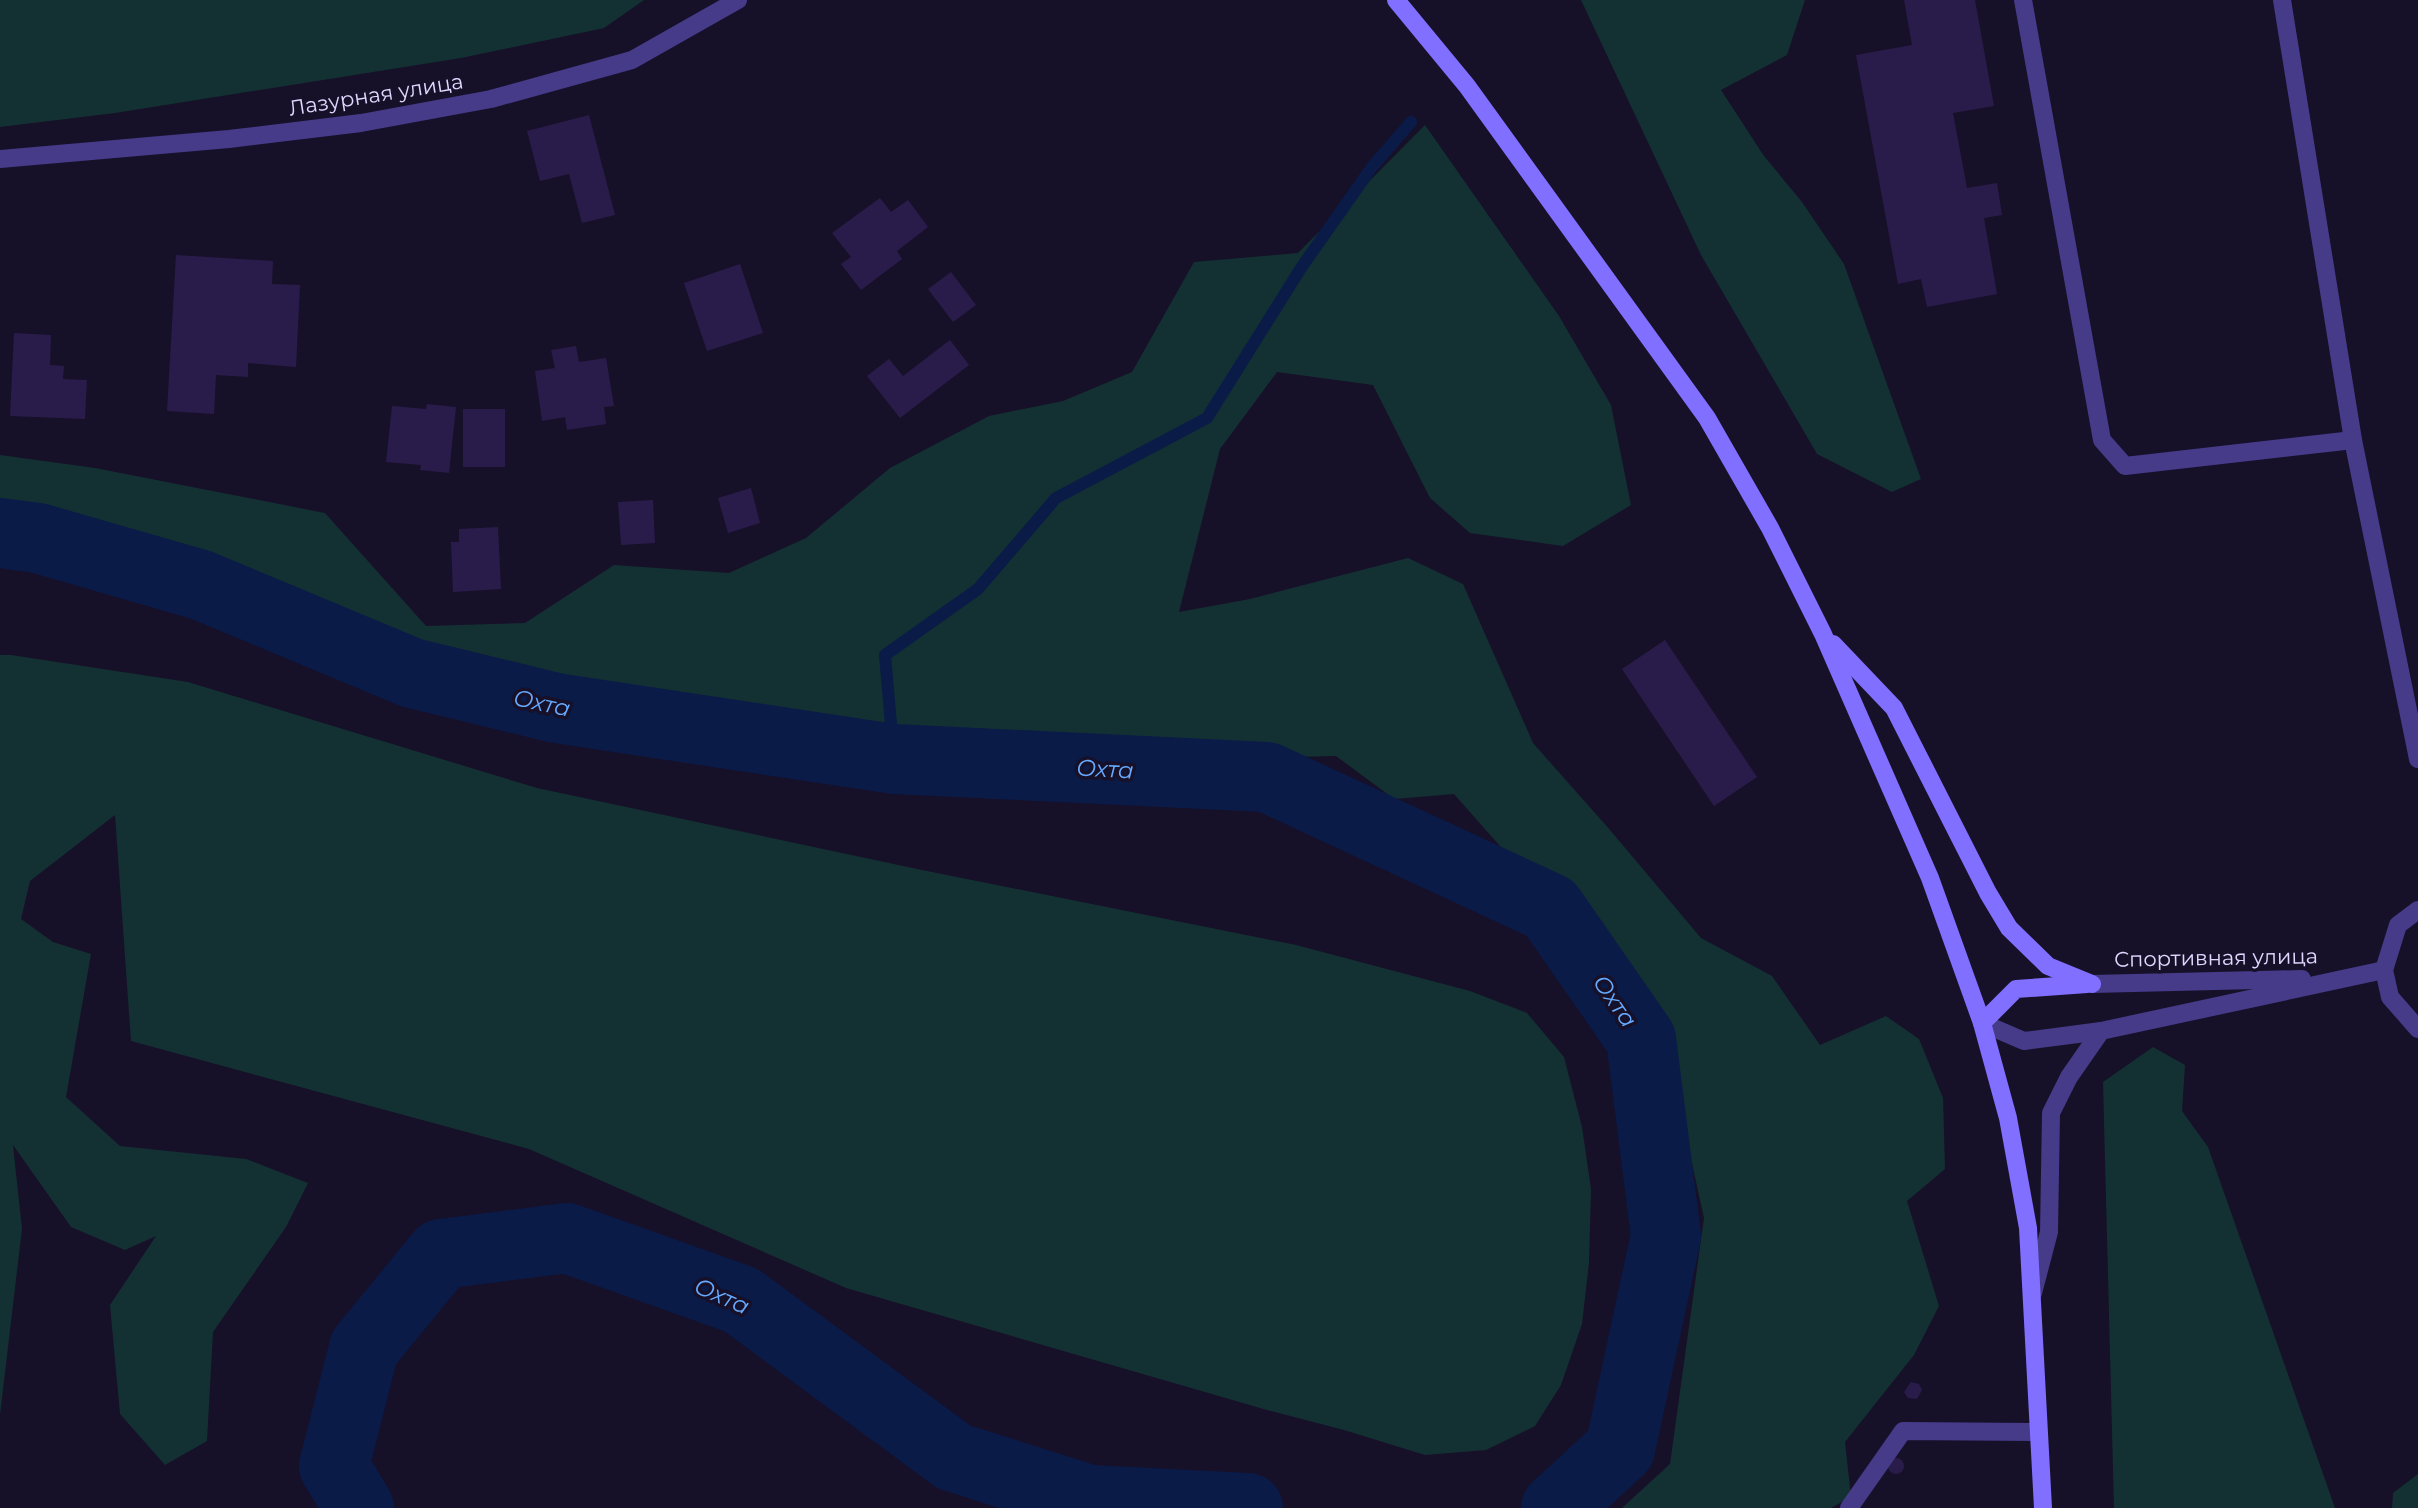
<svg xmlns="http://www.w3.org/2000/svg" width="2418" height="1508" viewBox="0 0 2418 1508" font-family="Montserrat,sans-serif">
  <rect width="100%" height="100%" fill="#171029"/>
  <g fill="#133133">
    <path d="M0,0H644L604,28L461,58L115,113L0,127Z"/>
    <path d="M1581,0H1805L1787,55L1721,90L1764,156L1802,202L1844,264L1921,479L1892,492L1817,454L1701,255Z"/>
    <path d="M1425,125L1559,316L1611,405L1631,505L1563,546L1470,533L1430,498L1373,385L1277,372L1220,449L1179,612L1250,599L1408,558L1463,584L1533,743L1610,830L1701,938L1772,976L1820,1045L1886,1016L1919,1039L1943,1098L1945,1169L1907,1201L1939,1306L1914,1355L1845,1442L1851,1497L1831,1508H1622L1670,1464L1704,1218L1663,1032L1581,912L1507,854L1454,794L1394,799L1336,756L1243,758L930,753L590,703L44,536L0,528V455L95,468L325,513L426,626L525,623L614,565L729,573L806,538L890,468L989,416L1063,401L1132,372L1194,262L1298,253Z"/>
    <path d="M0,655H11L188,682L537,788L922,870L1296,945L1470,991L1527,1013L1564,1057L1582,1127L1591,1189L1589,1263L1582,1324L1561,1385L1535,1426L1486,1450L1425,1455L1344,1430L1267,1410L846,1288L529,1149L131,1041L115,815L30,881L21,919L53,942L91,954L66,1097L120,1146L246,1159L308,1183L286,1227L213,1332L207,1441L165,1465L120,1414L110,1305L156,1236L125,1250L71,1227L13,1145L22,1229L0,1415Z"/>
    <path d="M2153,1047L2185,1065L2182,1111L2208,1147L2335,1508H2114L2103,1082Z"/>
    <path d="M2418,1474V1508H2392L2393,1493Z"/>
  </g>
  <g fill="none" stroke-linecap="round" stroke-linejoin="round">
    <path stroke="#0a1b48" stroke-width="12" d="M894,759L885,655L978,589L1056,498L1207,418L1301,268L1372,167L1411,122"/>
    <g stroke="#0a1b48" stroke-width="70">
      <path d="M0,533L38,538L201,585L412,673L556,708L894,759L1267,777L1550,908L1641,1039L1666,1236L1620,1449L1556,1508"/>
      <path d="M359,1508L334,1466L364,1348L441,1254L567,1238L741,1300L954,1457L1090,1500L1248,1508"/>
    </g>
  </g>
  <g fill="#2a1c4a">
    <path d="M1904,0H1975L1994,106L1953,113L1967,188L1997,183L2002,215L1984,218L1997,294L1927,307L1921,279L1898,284L1856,55L1912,45Z"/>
    <path d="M589,115L615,215L582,223L569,174L540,181L527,131Z"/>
    <path d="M880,198L891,212L908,200L928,227L897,251L902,259L861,290L841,264L851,257L832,233Z"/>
    <path d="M176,255L273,261L272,284L300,285L296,367L248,363V377L216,375L214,414L167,411Z"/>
    <path d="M740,264L763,333L707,351L684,283Z"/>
    <path d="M951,272L976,305L953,322L928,289Z"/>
    <path d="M14,333L51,335L50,365L64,366L63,379L87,380L85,419L10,416Z"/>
    <path d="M950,340L969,365L900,418L867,376L889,359L903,376Z"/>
    <path d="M576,346L579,362L606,358L614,406L604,407L606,424L567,430L565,417L542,421L535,371L555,368L551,350Z"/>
    <path d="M427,404L456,407L449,473L420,470L421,465L386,462L392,406L426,409Z"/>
    <rect x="463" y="409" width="42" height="58"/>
    <path d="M751,488L760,523L728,533L718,498Z"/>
    <path d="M653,500L655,543L621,545L618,502Z"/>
    <path d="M498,527L501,589L453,592L451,542H459V529Z"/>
    <path d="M1665,640L1757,777L1714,806L1622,669Z"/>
    <path d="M1911,1382L1919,1384L1922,1390L1917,1399L1908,1398L1904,1392Z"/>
    <circle cx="1896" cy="1466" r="8"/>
  </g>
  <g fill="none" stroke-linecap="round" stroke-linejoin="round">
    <g stroke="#453b89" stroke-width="18">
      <path d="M2023,0L2102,440L2125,466L2353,440"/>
      <path d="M2282,0L2353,440L2418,759"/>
      <path d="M1849,1508L1903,1431L2038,1432"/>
    </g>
    <g stroke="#453b89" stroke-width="18">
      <path d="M0,159L229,139L361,123L491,99L632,60L738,0"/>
      <path d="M2418,910L2398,925L2384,970L2390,997L2418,1029"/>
      <path d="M2092,984L2302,979"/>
      <path d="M1982,1023L2024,1041L2101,1031L2384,970"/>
      <path d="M2033,1293L2049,1232L2051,1113L2069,1077L2101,1031"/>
    </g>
    <g stroke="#816fff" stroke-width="18">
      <path d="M1396,0L1467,86L1707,418L1770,528L1823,634L1930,878L1982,1023L2008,1118L2028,1228L2043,1508"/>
      <path d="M1833,644L1894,708L1988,893L2009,928L2048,966L2092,984"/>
      <path d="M1982,1023L2016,989L2087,984"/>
    </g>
  </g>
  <g text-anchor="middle" stroke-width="7" stroke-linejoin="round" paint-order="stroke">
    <g font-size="21" fill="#e0d8ff" stroke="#171029">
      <text transform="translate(376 95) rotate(-9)" y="7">Лазурная улица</text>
      <text transform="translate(2216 958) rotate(-1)" y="7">Спортивная улица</text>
    </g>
    <g font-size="23" font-style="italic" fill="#6af" stroke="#171029">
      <text transform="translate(542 703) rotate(12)" y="8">Охта</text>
      <text transform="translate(1105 769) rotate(3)" y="8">Охта</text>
      <text transform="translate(1615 1001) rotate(55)" y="8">Охта</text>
      <text transform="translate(722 1296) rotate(24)" y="8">Охта</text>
    </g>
  </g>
</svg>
